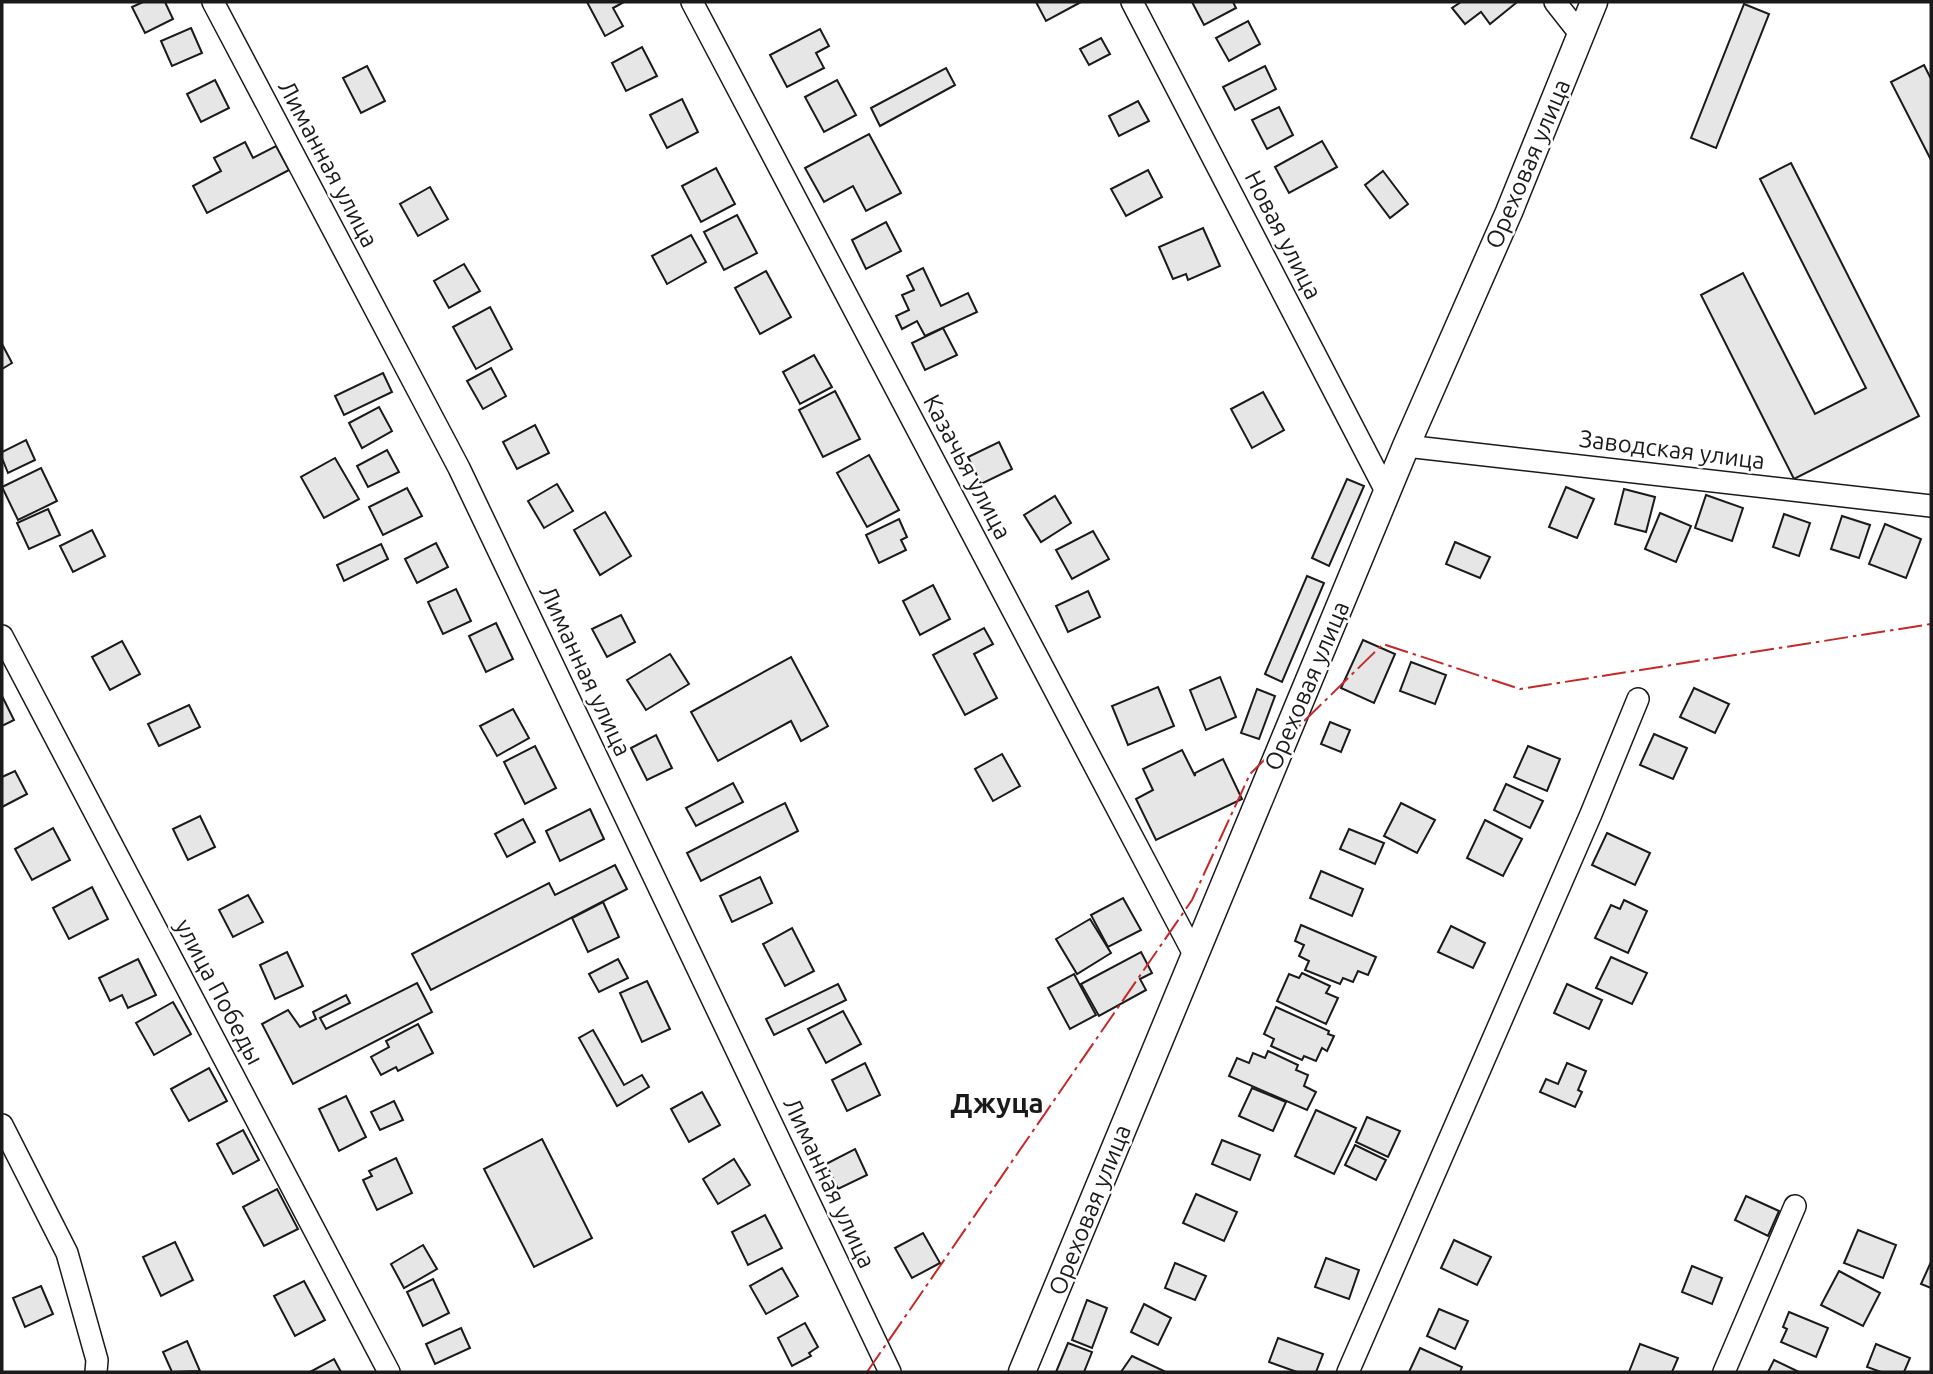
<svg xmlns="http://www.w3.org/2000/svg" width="1933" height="1374" viewBox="0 0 1933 1374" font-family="Ubuntu,sans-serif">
  <rect width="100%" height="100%" fill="#fff"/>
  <g fill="#e6e6e6" stroke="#1a1a1a" stroke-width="2">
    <path d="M143,2H165L173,19L145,33L132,7Z"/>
    <path d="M587,2H624L613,8L623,26L605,36Z"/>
    <path d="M1036,2H1081L1046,21Z"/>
    <path d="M1192,2H1233L1236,8L1204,25Z"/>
    <path d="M1461,2H1515L1516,3L1490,24L1481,12L1465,24L1452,8Z"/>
    <path d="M1744,4L1769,14L1716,148L1691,138Z"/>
    <path d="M1248,21L1260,44L1229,61L1216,38Z"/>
    <path d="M191,28L202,53L172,66L161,41Z"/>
    <path d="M820,29L829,46L816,53L824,68L787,87L770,55Z"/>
    <path d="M1101,38L1110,54L1089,65L1080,49Z"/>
    <path d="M642,47L657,76L626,91L612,63Z"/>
    <path d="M1924,65L1931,79V160L1891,82Z"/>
    <path d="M367,66L385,101L361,113L343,78Z"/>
    <path d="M1265,66L1276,89L1235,110L1223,87Z"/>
    <path d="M946,68L955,85L880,126L871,108Z"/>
    <path d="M215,80L229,108L201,122L187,94Z"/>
    <path d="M837,80L856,115L824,132L805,97Z"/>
    <path d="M682,99L698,132L667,148L650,115Z"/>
    <path d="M1138,101L1149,121L1119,136L1109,116Z"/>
    <path d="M1279,107L1293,135L1267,149L1252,120Z"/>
    <path d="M869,134L901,193L866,211L853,186L824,202L805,168Z"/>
    <path d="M1322,141L1337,167L1289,193L1275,167Z"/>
    <path d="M245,142L253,158L276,146L289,170L207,213L193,186L221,171L214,158Z"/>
    <path d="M1791,163L1919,416L1794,479L1701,295L1743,273L1815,414L1866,388L1760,179Z"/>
    <path d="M716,168L735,204L701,222L682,186Z"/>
    <path d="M1148,170L1162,197L1126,216L1111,189Z"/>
    <path d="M1383,171L1408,204L1390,218L1365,185Z"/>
    <path d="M430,187L448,219L418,236L400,204Z"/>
    <path d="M737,215L757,253L724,270L704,232Z"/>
    <path d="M886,222L901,251L866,269L852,240Z"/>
    <path d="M1203,228L1220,266L1188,280L1186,274L1173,279L1159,247Z"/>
    <path d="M691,235L706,262L667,284L652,256Z"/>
    <path d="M464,264L480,291L449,308L434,281Z"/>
    <path d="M923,268L941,306L968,293L977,312L925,336L917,321L902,329L896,316L909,310L902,295L914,290L907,276Z"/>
    <path d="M766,271L791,317L760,334L735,288Z"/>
    <path d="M490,307L512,349L476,369L453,327Z"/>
    <path d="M943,328L957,355L925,370L912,343Z"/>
    <path d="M2,344L12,363L2,369Z"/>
    <path d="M814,355L832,387L800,404L783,372Z"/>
    <path d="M491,368L506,396L483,409L467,381Z"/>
    <path d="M383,373L392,392L344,415L335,396Z"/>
    <path d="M835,391L860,439L823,457L799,410Z"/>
    <path d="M1263,392L1284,430L1252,448L1231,409Z"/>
    <path d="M379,407L392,431L362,448L349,423Z"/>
    <path d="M535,425L549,453L517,469L503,442Z"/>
    <path d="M26,440L35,460L8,473L2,458V452Z"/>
    <path d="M999,442L1012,469L981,484L968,457Z"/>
    <path d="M387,450L399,472L368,487L357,466Z"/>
    <path d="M869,455L899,510L867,527L837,473Z"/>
    <path d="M335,458L359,499L324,518L301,477Z"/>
    <path d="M41,468L57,501L18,520L2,487Z"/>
    <path d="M1347,479L1364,486L1329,566L1312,558Z"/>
    <path d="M557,484L573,511L544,528L528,501Z"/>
    <path d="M1566,487L1594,499L1577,538L1549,527Z"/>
    <path d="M407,488L422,516L383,535L369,507Z"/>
    <path d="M1624,489L1655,497L1646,532L1615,524Z"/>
    <path d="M1706,495L1743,508L1732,541L1695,528Z"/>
    <path d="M1055,496L1071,523L1041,542L1024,515Z"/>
    <path d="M48,509L60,535L29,549L17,523Z"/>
    <path d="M605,512L631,556L600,575L574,530Z"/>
    <path d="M1660,513L1691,526L1676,562L1645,549Z"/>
    <path d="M1784,514L1810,523L1799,556L1773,547Z"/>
    <path d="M1842,516L1870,525L1859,558L1831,549Z"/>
    <path d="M899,519L907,537L901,540L906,550L879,563L866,535Z"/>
    <path d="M1885,524L1921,539L1906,578L1869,564Z"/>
    <path d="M92,530L105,556L73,572L60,546Z"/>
    <path d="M1093,531L1109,559L1072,579L1056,550Z"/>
    <path d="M1455,542L1490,557L1480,578L1446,564Z"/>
    <path d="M436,543L448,567L417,583L405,559Z"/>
    <path d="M381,544L388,559L344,581L337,565Z"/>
    <path d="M1307,576L1324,583L1282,682L1265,674Z"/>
    <path d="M933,585L950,619L920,635L903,601Z"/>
    <path d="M456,589L471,621L443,634L428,602Z"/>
    <path d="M1088,591L1100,617L1068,632L1056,606Z"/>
    <path d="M621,615L635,642L607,657L592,629Z"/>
    <path d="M496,623L513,659L486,672L469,636Z"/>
    <path d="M984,628L993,644L974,654L997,698L965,715L933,655Z"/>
    <path d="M1363,640L1395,654L1374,703L1341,688Z"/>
    <path d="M122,641L140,674L110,690L92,657Z"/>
    <path d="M670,654L689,684L646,710L627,680Z"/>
    <path d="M791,657L828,726L801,741L791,721L718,761L691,712Z"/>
    <path d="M1411,662L1446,675L1435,704L1400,691Z"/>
    <path d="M1220,677L1236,717L1206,730L1190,690Z"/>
    <path d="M1158,687L1174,726L1128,745L1112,706Z"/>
    <path d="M1694,688L1729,704L1715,733L1680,717Z"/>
    <path d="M1257,689L1275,696L1259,739L1241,733Z"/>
    <path d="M2,696L14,720L2,726Z"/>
    <path d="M189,705L200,727L159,746L148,724Z"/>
    <path d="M513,709L529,738L497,756L480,726Z"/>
    <path d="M1330,722L1350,730L1341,752L1321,744Z"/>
    <path d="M1654,734L1687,748L1673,779L1640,765Z"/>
    <path d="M656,735L672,768L647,780L631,748Z"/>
    <path d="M535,746L556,788L525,804L504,762Z"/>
    <path d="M1528,746L1560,759L1547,791L1514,777Z"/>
    <path d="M1182,750L1195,776V773L1223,759L1242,799L1156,840L1136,799L1153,790L1143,769Z"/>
    <path d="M1002,754L1020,786L993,801L975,769Z"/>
    <path d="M15,771L27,794L2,807V777Z"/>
    <path d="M733,783L743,802L696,826L686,808Z"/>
    <path d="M1506,784L1543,801L1530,828L1494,810Z"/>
    <path d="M785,803L798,831L701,881L687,853Z"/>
    <path d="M1401,803L1435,820L1417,853L1384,836Z"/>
    <path d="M590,809L604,839L560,861L546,831Z"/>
    <path d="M200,816L215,847L188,860L173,829Z"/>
    <path d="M523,819L535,842L507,857L495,834Z"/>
    <path d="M1485,820L1522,839L1503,876L1467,858Z"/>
    <path d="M53,828L70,860L32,880L15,849Z"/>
    <path d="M1349,829L1384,843L1375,864L1340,849Z"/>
    <path d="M1607,833L1650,853L1635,885L1592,865Z"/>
    <path d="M615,865L627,889L431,990L412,954L549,883L555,895Z"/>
    <path d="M1321,871L1363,889L1352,916L1310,898Z"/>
    <path d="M760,877L772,903L732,922L720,896Z"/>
    <path d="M92,887L108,919L69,939L53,908Z"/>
    <path d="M248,895L263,922L233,937L219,910Z"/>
    <path d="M1123,898L1141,930L1108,947L1091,915Z"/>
    <path d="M1624,900L1647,911L1628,953L1595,938L1611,905L1620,909Z"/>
    <path d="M603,902L619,937L588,952L572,918Z"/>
    <path d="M1090,919L1111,953L1077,974L1056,939Z"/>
    <path d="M1301,925L1376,957L1368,975L1358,971L1353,982L1343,978L1340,984L1305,970L1309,961L1299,956L1304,945L1295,941Z"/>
    <path d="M1451,926L1485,943L1473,968L1438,952Z"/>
    <path d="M792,928L814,971L785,986L763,944Z"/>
    <path d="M287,952L303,986L275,999L260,965Z"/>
    <path d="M1141,952L1152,973L1140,979L1146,990L1099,1016L1081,984Z"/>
    <path d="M1611,957L1647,973L1632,1004L1596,988Z"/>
    <path d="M138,959L156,995L128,1008L122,995L110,1001L99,978Z"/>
    <path d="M618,959L628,978L599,992L589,974Z"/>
    <path d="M1302,973L1330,986L1326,993L1338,998L1326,1024L1277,1001L1289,974L1299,978Z"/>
    <path d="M1074,974L1096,1015L1070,1029L1048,988Z"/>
    <path d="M647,981L670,1029L642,1042L620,993Z"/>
    <path d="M417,983L432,1012L293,1084L262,1024L288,1010L300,1027L316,1019L313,1012L346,995L350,1003L320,1018L326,1029Z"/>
    <path d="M838,984L846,1000L774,1035L766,1019Z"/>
    <path d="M1567,984L1602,1000L1589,1029L1554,1013Z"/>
    <path d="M173,1002L191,1034L154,1055L136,1023Z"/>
    <path d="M1276,1007L1329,1031L1328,1034L1334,1036L1327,1051L1322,1048L1316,1061L1304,1056L1302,1060L1271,1046L1274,1039L1264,1034Z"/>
    <path d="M843,1011L861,1044L826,1063L808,1029Z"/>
    <path d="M418,1024L433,1053L398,1071L396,1067L381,1075L371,1057L389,1047L386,1041Z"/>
    <path d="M593,1030L624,1085L642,1075L649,1087L617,1106L579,1038Z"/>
    <path d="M1268,1051L1298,1065L1296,1070L1308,1075L1304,1086L1316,1092L1307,1110L1229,1076L1237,1058L1249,1063L1253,1053L1265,1058Z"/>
    <path d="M865,1063L880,1095L847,1111L832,1080Z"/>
    <path d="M1567,1063L1586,1071L1578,1090L1582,1092L1575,1107L1540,1092L1546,1079L1558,1084Z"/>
    <path d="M209,1068L227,1101L189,1121L171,1089Z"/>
    <path d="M1252,1088L1286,1102L1273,1131L1239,1116Z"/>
    <path d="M702,1092L720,1125L689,1142L671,1109Z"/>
    <path d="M346,1096L366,1137L339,1151L319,1109Z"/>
    <path d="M394,1101L403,1120L380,1130L371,1112Z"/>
    <path d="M1316,1110L1356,1128L1334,1174L1295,1156Z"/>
    <path d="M1367,1117L1400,1131L1388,1157L1356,1142Z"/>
    <path d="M243,1130L259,1160L233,1174L217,1144Z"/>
    <path d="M542,1139L592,1238L534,1267L484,1169Z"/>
    <path d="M1222,1140L1260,1155L1250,1180L1212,1164Z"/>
    <path d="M1355,1145L1386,1160L1376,1180L1345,1165Z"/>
    <path d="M855,1149L867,1175L838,1189L826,1164Z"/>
    <path d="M396,1158L412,1193L377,1210L363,1180L372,1176L369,1171Z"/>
    <path d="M734,1159L750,1185L718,1204L703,1179Z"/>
    <path d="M277,1189L298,1229L264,1246L243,1207Z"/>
    <path d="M1196,1194L1237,1212L1224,1241L1183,1223Z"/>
    <path d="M1746,1196L1779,1211L1768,1236L1735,1220Z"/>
    <path d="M765,1215L782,1248L748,1265L732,1232Z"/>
    <path d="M1858,1230L1896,1245L1883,1278L1844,1263Z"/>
    <path d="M923,1233L940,1263L912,1278L895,1248Z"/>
    <path d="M1454,1240L1491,1257L1477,1285L1441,1268Z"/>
    <path d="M175,1242L193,1280L161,1296L143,1257Z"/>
    <path d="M423,1245L437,1269L404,1288L391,1264Z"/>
    <path d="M1326,1258L1359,1270L1349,1299L1315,1287Z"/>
    <path d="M1931,1262V1288L1921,1284Z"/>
    <path d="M1175,1263L1206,1276L1195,1300L1165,1288Z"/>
    <path d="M1692,1266L1722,1278L1712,1304L1682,1292Z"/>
    <path d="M782,1268L798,1296L766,1314L750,1286Z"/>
    <path d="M1839,1271L1880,1293L1863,1326L1821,1305Z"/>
    <path d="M433,1279L449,1313L423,1326L407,1292Z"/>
    <path d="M304,1281L325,1320L295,1336L274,1296Z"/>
    <path d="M41,1286L53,1314L25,1327L13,1298Z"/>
    <path d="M1087,1300L1107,1308L1092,1348L1072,1340Z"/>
    <path d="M1144,1304L1171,1318L1158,1345L1131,1332Z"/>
    <path d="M1439,1309L1468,1321L1455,1349L1427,1336Z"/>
    <path d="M1789,1312L1828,1328L1816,1357L1781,1342L1787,1329L1783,1327Z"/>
    <path d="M805,1323L818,1347L809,1353L811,1356L792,1366L778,1338Z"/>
    <path d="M461,1328L470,1348L435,1364L426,1344Z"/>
    <path d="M1278,1338L1323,1354L1316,1372H1297L1269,1362Z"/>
    <path d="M187,1341L200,1371L172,1372L163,1352Z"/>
    <path d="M1068,1343L1092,1352L1084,1372H1056Z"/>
    <path d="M1640,1344L1678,1358L1672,1372H1629Z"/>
    <path d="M1876,1344L1910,1358L1904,1372H1881L1867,1367Z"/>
    <path d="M1420,1348L1462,1367L1460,1372H1409Z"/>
    <path d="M1132,1356L1164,1371L1163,1372H1121Z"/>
    <path d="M334,1359L341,1372H310Z"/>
    <path d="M1774,1360L1799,1372H1768Z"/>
  </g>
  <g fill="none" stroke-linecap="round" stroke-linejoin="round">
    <defs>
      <g id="minor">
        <path d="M213,2L459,468L890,1372"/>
        <path d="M692,2L1195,956"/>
        <path d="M1132,2L1387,493"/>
        <path d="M1555,2L1581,35"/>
        <path d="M1406,446L1931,506"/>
        <path d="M2,636L389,1372"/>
        <path d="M2,1125L67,1253L97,1360L96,1372"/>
        <path d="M1348,1372L1591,814L1638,699"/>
        <path d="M1724,1372L1795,1206"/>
      </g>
      <path id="major" d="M1022,1372L1406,446L1509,212L1594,2"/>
    </defs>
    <use href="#minor" stroke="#1a1a1a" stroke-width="24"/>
    <use href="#major" stroke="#1a1a1a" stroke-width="29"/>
    <use href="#minor" stroke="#fff" stroke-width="21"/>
    <use href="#major" stroke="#fff" stroke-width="26"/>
    <path stroke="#c62828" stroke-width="2" stroke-dasharray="24 5 3.5 5" stroke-linecap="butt" d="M867,1372L1192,900L1250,774L1383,644L1520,689L1931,624"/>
  </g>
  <g text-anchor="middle" stroke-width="5" stroke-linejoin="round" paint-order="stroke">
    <g font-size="24" fill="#1a1a1a" stroke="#fff">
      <text transform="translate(328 164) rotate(62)" y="8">Лиманная улица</text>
      <text transform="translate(1528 164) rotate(-67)" y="8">Ореховая улица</text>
      <text transform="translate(1283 235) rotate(63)" y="8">Новая улица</text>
      <text transform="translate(1672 450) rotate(7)" y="8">Заводская улица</text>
      <text transform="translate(967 467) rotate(62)" y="8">Казачья улица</text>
      <text transform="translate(585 671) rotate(65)" y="8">Лиманная улица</text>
      <text transform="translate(1307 686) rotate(-67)" y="8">Ореховая улица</text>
      <text transform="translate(219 992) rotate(62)" y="8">улица Победы</text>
      <text transform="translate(829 1183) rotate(65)" y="8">Лиманная улица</text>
      <text transform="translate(1090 1210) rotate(-68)" y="8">Ореховая улица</text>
    </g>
    <g font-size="28" font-weight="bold" fill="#1a1a1a" stroke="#fff">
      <text x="997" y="1113">Джуца</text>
    </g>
  </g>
  <rect width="1933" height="1374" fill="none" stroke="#1a1a1a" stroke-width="7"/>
</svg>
